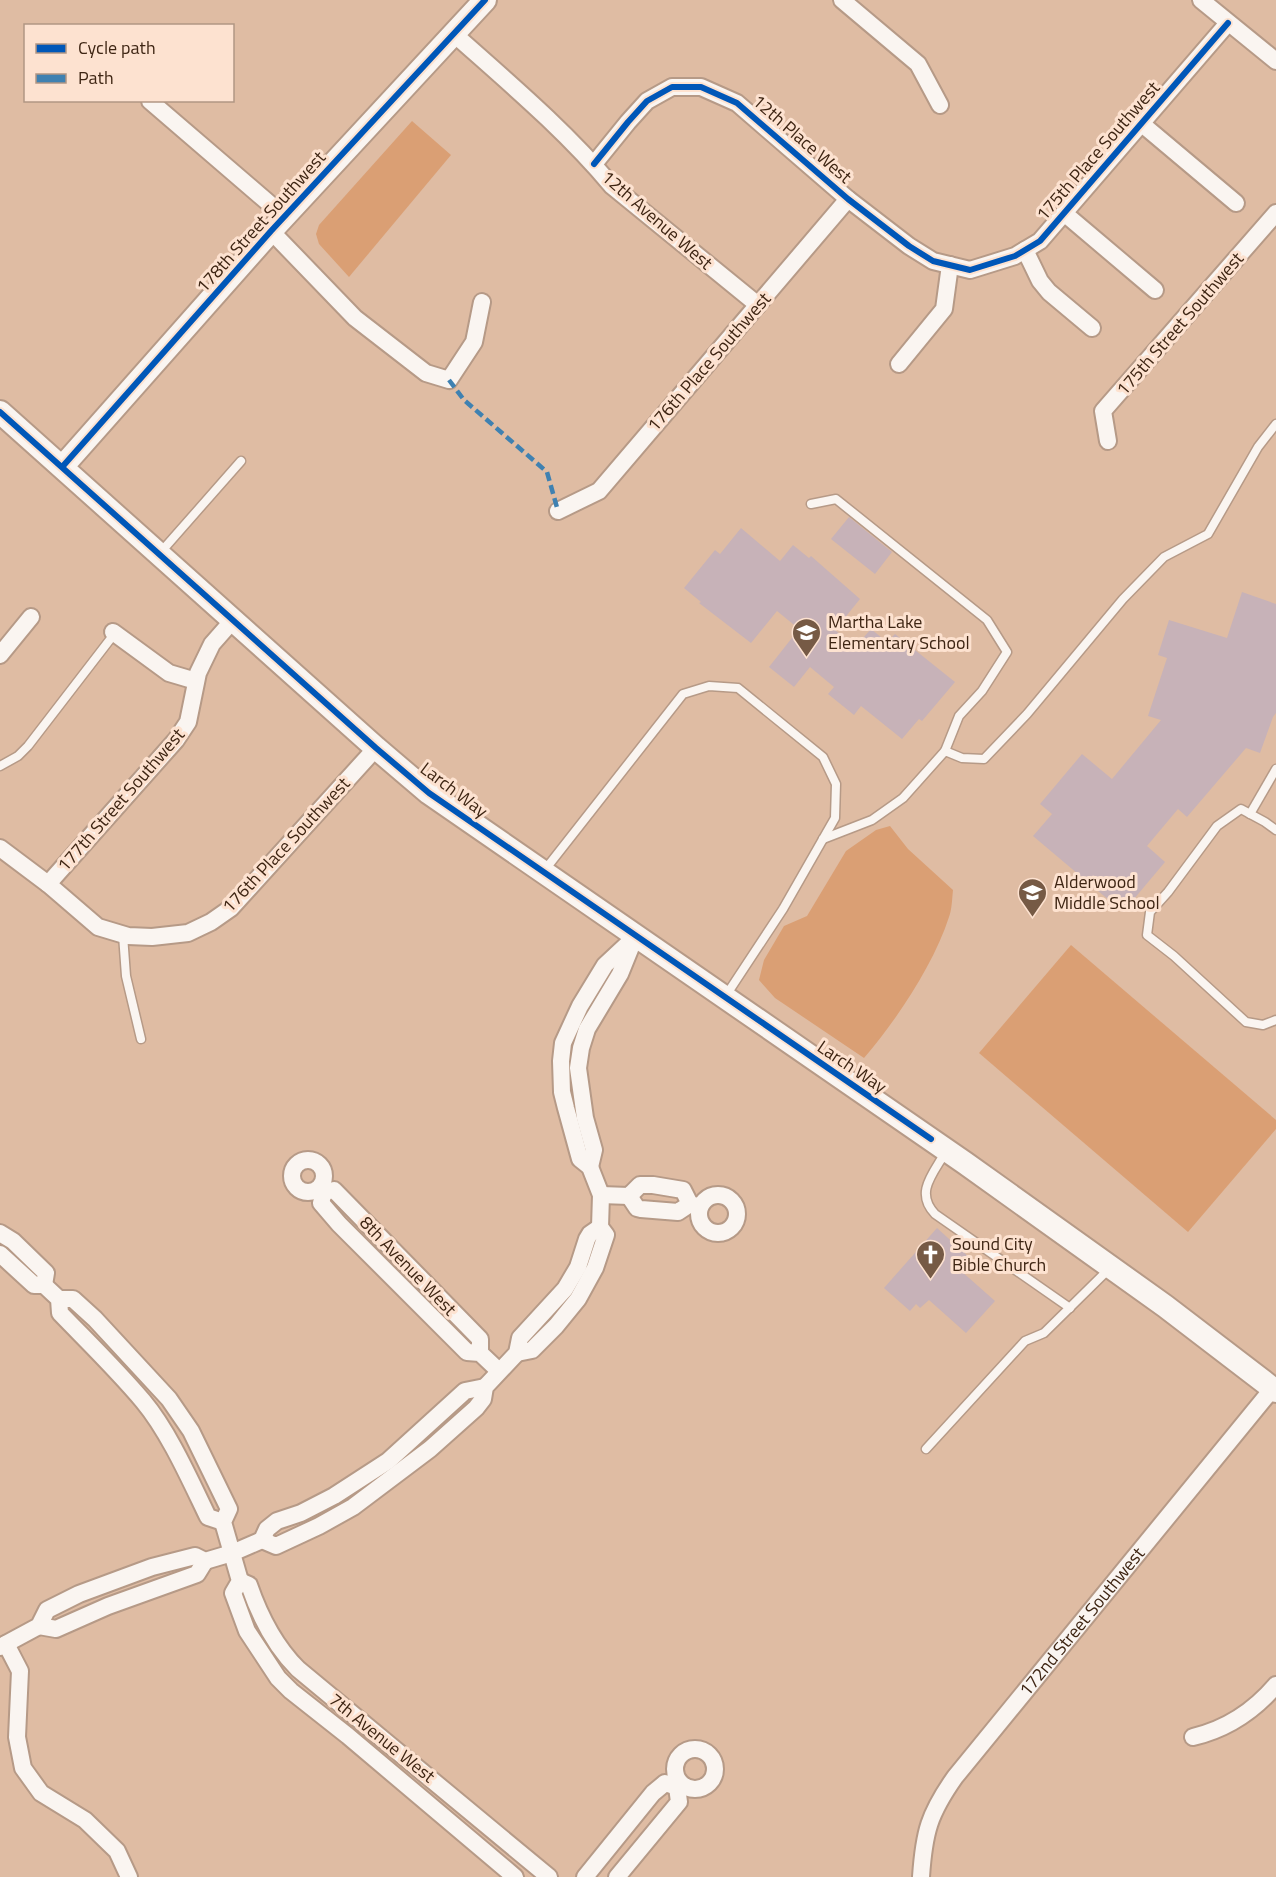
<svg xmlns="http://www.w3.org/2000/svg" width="1276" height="1877" viewBox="0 0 1276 1877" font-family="'Titillium Web',sans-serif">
  <rect width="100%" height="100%" fill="#dfbca3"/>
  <g fill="#da9f74">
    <path d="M412,121L451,155L349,277L319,244L316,234L319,225Z"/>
    <path d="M890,826L908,849L953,890C952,899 952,909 949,917C934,964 896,1021 864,1058L775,998L759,980L764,960L784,926L807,916L846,851L876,830Z"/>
    <path d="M1071,945L1276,1120V1129L1188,1232L979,1053Z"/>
  </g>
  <g fill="#c7b2b8">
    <path d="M849,517L892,552L875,574L831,539Z"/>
    <path d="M741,528L780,561L793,545L809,558L811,556L860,599L835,630L856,646L871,629L887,642L895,634L955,682L922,721L919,719L902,739L861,706L854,715L828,694L834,687L810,667L794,687L769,667L799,629L777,611L751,643L699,603L701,602L684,588L715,550L720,554Z"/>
    <path d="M1242,592L1276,604V713L1273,717L1260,753L1246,748L1187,817L1178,809L1147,846L1165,862L1123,912L1033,836L1052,814L1040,804L1082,754L1112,779L1161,720L1148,716L1167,658L1158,655L1169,620L1227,638Z"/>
    <path d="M937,1228L970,1258L960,1270L995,1301L966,1333L929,1300L920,1308L916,1304L910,1311L884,1288Z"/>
  </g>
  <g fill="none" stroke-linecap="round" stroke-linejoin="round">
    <defs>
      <g id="lane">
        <path d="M811,504L836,499L987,620L1007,652L982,691L959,716L945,751"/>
        <path d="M160,553L241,461"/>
        <path d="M0,766L18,756L28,746L115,633"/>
        <path d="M1250,814L1276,769"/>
        <path d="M1276,830L1265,822L1241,809L1217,826L1168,892L1150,912L1147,935L1174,956L1246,1022L1263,1025L1276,1020"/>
        <path d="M823,839L872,820L903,798L945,751L962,758L984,759L1027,714L1123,599L1164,557L1208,534L1258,447L1276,424"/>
        <path d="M544,871L683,694L709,686L738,688L823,757L836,784L835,818L783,909L725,997"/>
        <path d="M123,935L126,976L141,1039"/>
        <path d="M946,1151C934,1173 914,1192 935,1214L1070,1308"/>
        <path d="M926,1449L1025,1341L1044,1333L1111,1267"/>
      </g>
      <g id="street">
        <path d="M842,0L918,64L940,105"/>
        <path d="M1201,0L1276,61"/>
        <path d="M454,34C509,83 565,130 612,186L758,305"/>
        <path d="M150,101L285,217"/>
        <path d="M1142,124L1236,203"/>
        <path d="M594,164L628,122L647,101L672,87H701L737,103L848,199L909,246L933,261L970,270L1015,256L1040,241L1228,23"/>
        <path d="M1064,213L1155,290"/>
        <path d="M271,231L355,318L426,373L449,380L474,342L482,302"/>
        <path d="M1025,250L1040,281L1049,292L1092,328"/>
        <path d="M899,364L944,309L950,265"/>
        <path d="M1108,441L1103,411L1276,213"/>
        <path d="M558,511L599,491L848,199"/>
        <path d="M113,632L169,673L196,681"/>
        <path d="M0,655L31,617"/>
        <path d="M0,848L48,884L98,927L128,936L152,937L188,933L211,922L231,908L376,748"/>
        <path d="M48,884L176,740L188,722L198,673L212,644L234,619"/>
        <circle cx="308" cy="1176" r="16"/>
        <path d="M590,1167L594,1150L585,1118L578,1068L581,1048L587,1029L620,974L633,942"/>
        <path d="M324,1192L321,1203L339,1224L467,1352L480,1353L499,1371"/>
        <path d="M324,1192L334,1190L480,1339V1353"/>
        <circle cx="718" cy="1214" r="19"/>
        <path d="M601,1195L629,1196L640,1185H653L683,1190L690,1204L700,1207"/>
        <path d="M629,1196L637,1208L641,1209L678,1212L690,1204"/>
        <path d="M0,1233L13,1241L46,1273L44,1285"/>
        <path d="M0,1254L34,1285H44L59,1299L60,1313C88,1342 117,1370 143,1401C169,1432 190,1480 208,1517L223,1522"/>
        <path d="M59,1299H73L95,1319L169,1399L191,1431L229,1509L223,1522L240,1581L233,1593L247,1631L278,1678L291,1691L348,1736L515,1877"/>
        <path d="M517,1353L532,1350L556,1326L578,1299L595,1268L606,1235L600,1227L601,1195L590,1167L580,1159L566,1108L562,1092L561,1061L563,1043L580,1006L605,965L635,937"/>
        <path d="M262,1540L276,1546L319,1526L353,1507L430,1449L476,1408L483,1399L485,1387L517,1353L520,1338L565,1289L578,1267L587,1239L590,1234L600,1227"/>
        <path d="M240,1581L249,1585C260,1617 274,1645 298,1669L549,1877"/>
        <path d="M39,1626L56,1629L108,1606L197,1574L205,1561"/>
        <path d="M6,1644L20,1671L17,1737L23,1768L41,1793L85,1820L117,1851L129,1877"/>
        <path d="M0,1647L39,1626L47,1610L79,1594L152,1567L195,1556L205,1561L232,1553L262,1540L267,1529L277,1521L301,1513L334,1496L388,1461L465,1391L485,1387"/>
        <path d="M1193,1737C1227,1729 1253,1712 1276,1685"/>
        <circle cx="695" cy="1769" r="20"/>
        <path d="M585,1877L653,1793L665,1783L677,1787"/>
        <path d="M617,1877L679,1802L677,1787"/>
        <path id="s1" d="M921,1877C924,1832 929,1814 955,1777L1273,1388"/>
      </g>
      <g id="secondary">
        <path d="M0,412L376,748L429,793L965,1163L1165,1306L1276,1391"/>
        <path d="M63,466L271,231L485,0"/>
      </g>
    </defs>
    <use href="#lane" stroke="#b69a87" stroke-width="11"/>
    <use href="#street" stroke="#b69a87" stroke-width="20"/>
    <use href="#secondary" stroke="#b69a87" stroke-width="26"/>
    <use href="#lane" stroke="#faf5f1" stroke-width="8"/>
    <use href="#street" stroke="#faf5f1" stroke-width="16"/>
    <use href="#secondary" stroke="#faf5f1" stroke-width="22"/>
    <path stroke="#3f81b1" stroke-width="4.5" stroke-dasharray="9 4.5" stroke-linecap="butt" d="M449,380L464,400L547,472L558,511"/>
    <defs>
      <g id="cycleway">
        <path d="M594,164L628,122L647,101L672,87H701L737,103L848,199L909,246L933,261L970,270L1015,256L1040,241L1228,23"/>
        <path d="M0,412L376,748L429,793L931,1139"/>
        <path d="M63,466L271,231L485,0"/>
      </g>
    </defs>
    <use href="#cycleway" stroke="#fde2d0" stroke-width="10"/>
    <use href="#cycleway" stroke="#0057b8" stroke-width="6"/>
  </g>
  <defs>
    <symbol id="school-pin" viewBox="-11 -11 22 30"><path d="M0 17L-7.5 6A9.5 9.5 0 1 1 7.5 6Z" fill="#765a45" stroke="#fde2d0"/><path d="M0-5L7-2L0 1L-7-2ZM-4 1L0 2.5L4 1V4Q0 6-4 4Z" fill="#fff"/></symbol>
    <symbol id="church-pin" viewBox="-11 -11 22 30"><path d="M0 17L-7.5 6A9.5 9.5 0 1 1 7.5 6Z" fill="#765a45" stroke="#fde2d0"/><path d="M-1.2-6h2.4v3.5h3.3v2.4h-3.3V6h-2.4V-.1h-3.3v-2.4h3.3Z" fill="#fff"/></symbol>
  </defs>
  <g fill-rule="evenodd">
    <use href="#school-pin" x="790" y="616" width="33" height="45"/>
    <use href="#school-pin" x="1016" y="876" width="33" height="45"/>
    <use href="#church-pin" x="914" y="1238" width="33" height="45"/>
  </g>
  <g text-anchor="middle" stroke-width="6" stroke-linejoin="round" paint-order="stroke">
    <g font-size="18" fill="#3e2513" stroke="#fde2d0">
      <text transform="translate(802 139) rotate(41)" y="6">12th Place West</text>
      <text transform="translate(1098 151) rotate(-49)" y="6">175th Place Southwest</text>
      <text transform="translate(657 220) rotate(41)" y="6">12th Avenue West</text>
      <text transform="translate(261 222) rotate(-48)" y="6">178th Street Southwest</text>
      <text transform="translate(1180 324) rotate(-49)" y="6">175th Street Southwest</text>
      <text transform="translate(709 362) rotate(-49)" y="6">176th Place Southwest</text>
      <text transform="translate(454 790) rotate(37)" y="6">Larch Way</text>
      <text transform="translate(121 800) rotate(-49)" y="6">177th Street Southwest</text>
      <text transform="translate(286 845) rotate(-47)" y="6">176th Place Southwest</text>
      <text transform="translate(852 1067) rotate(34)" y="6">Larch Way</text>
      <text transform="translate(408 1266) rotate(46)" y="6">8th Avenue West</text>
      <text dy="6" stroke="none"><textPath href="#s1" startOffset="308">172nd Street Southwest</textPath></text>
      <text transform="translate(382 1738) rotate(39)" y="6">7th Avenue West</text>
    </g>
    <g font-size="18" fill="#3e2513" stroke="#fde2d0" text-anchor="start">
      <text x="828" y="628">Martha Lake<tspan x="828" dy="21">Elementary School</tspan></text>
      <text x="1054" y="888">Alderwood<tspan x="1054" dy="21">Middle School</tspan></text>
      <text x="952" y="1250">Sound City<tspan x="952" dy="21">Bible Church</tspan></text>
    </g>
  </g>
  <rect x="24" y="24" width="210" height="78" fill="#fde2d0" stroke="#b19684" stroke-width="1.5"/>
  <rect x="36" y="44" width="30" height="9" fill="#0057b8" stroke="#b19684" stroke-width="1.5"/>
  <text x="78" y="54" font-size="18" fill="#3e2513">Cycle path</text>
  <rect x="36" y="74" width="30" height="9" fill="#3f81b1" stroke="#b19684" stroke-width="1.5"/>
  <text x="78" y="84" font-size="18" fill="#3e2513">Path</text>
</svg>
